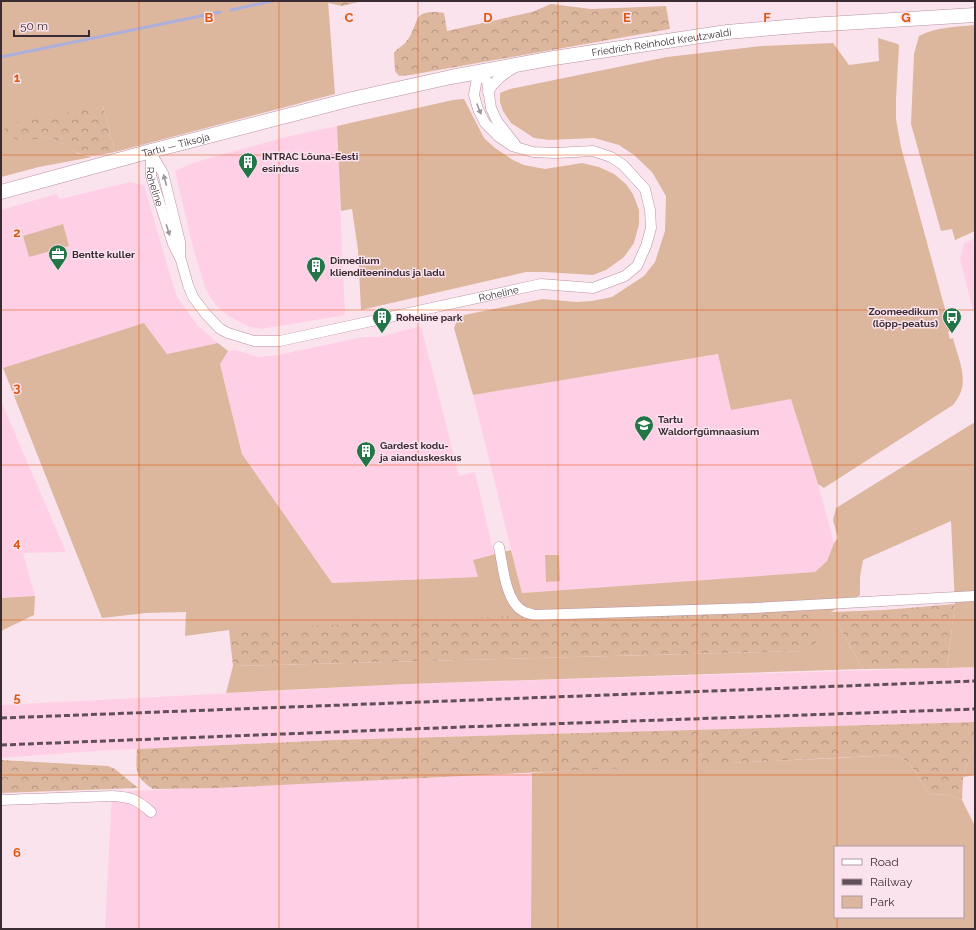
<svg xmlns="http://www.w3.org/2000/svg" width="976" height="930" viewBox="0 0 976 930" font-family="Raleway,sans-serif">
  <defs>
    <pattern id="forest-crowns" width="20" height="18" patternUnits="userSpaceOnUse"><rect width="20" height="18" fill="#dcb79e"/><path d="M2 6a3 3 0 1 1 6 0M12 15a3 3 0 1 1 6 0" fill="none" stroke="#b49582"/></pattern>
  </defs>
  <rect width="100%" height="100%" fill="#fbe3ee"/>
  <g fill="#ffd0e5">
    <path d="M337,126L345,315L261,329L247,326L227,315L215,304L205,288L193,247L175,171L188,165L209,158L290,136Z"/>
    <path d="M130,182L144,185L176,295L197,325L218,343L167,354L144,323L1,369V210L56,194L60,199Z"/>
    <path d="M975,238V318L960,259L964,243Z"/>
    <path d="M421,326L459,476L475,472L494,555L473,560L478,577L332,583L242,454L220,363L228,351L235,350L259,357L278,355L363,337H379Z"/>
    <path d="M775,345L818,484L834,543L827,561L815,572L522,593L473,395Z"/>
    <path d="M1,401L66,552L23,553L35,596L1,598Z"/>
    <path d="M975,667V722L334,740L95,751L1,758V705L407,684Z"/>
    <path d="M532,773L531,929H105L112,792Z"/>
  </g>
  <g fill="#dcb79e" fill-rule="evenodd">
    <path d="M1,1H328L335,94L115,152L103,106L28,140L49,137L56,140L77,153L92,157L39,167L1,177Z"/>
    <path d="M975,25V231L955,240L952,229L941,231L911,124L914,54L919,36C936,27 955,27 975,25Z"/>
    <path d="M878,38L898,44L899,46L896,98V119L901,147L951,331L948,332L950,339L953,338C957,355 968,377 960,394C958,398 956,401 953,405L824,488L818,484L791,399L731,410L718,354L473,395L454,328L459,316L543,299L577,302L592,301L612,297L644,276L655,262L665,231L666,196L652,172L634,155L619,145L594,138L549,140L534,138L511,123L503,111L500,102V93L510,89L667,57L761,46L833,43L849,65L879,61Z"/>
    <path d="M464,99L484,138L495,148L513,160L524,165L545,169L582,163L599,167L614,174L626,184L633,194L639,210V224L634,243L624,257L606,270L593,275L545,272H526L361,310L358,250L352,209L341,211L337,126L453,100Z"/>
    <path d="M63,224L69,246L29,257L23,236Z"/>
    <path d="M144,323L167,354L218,343L228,351L220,364L242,454L332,583L478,577L473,560L511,550L522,593L815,572L827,561L834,543L838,538L833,520L836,508L975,422V667L947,668L955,604L951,521L863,560L860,577V595L831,612L863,669L407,684L226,693L233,666L804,651L229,630L185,636L186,612L146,613L102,618L3,368Z"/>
    <path d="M545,555H559L560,581L546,582Z"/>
    <path d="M35,596L34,615L1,631V598Z"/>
    <path d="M975,742V775L963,777Z"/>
    <path d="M894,755C912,759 920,781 929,795L946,794L962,800L975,826V929H531L532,773C653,764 774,762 894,755ZM835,847H963V917H835Z"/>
  </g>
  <g fill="url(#forest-crowns)">
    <path d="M328,1H363L342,6L328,3Z"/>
    <path d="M551,4L591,9L666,6L670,29L410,75L399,76L395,71L394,53C397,48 403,46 406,42C421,24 409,8 444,13L447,31L532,12Z"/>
    <path d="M103,106L115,152C93,156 85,159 65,146C60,143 57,140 51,138C47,137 43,138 39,139C19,141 13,143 2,125Z"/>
    <path d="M955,604L947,668L863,669L831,612L884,610Z"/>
    <path d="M669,612L816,614L822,618L819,640L804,651L233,666L229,630L526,615Z"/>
    <path d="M975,722V742L963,777L962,800L946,794L929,795C920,781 912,759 894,755L218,788L153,789C134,776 136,770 137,749L334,740Z"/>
    <path d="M1,760L108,766L115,769L138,788L1,793Z"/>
  </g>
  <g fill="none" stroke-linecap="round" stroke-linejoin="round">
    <g stroke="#acafdc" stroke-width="3">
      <path d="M231,10L272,1"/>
      <path d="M1,57L220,12"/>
    </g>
    <defs>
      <g id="street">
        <path d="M478,72L487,81L491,108L497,121L515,144"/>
        <path d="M488,92C495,80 502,75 514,68"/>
        <path id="s1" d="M151,151V176L173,244L181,260L188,285L193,297L205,313L220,329L228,333L254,341H280L541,284L593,288L625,276L637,266L646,246L651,228L650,210L645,189L623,165L611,157L593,151L555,153L533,152L512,146L499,137L485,123L478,109L474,95L478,72"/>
        <path d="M151,153L163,173L180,242V256"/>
        <path d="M499,547C503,565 505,601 523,611C526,613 531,614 535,615L754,608L975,596"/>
        <path d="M1,800L112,796C131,797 136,799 151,812"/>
      </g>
      <g id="secondary">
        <path id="s2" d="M1,192L151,151L352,99L451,77L554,58L727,32L810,25L975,15"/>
      </g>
    </defs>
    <use href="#street" stroke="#b792a4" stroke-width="11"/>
    <use href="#secondary" stroke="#b792a4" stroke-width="15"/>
    <use href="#street" stroke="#fff" stroke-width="10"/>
    <use href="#secondary" stroke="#fff" stroke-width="14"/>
    <g stroke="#604f58" stroke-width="3" stroke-dasharray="6 3" stroke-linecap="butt">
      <path d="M1,718L975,681"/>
      <path d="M1,745L462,727L975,709"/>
    </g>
  </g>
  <defs><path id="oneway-solid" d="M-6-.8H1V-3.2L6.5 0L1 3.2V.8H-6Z"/></defs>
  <g fill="#9d969a">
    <use href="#oneway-solid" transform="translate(479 109) rotate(68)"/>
    <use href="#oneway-solid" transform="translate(165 180) rotate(-105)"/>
    <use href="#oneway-solid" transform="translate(168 230) rotate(72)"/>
  </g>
  <path fill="none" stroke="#df570e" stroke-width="1" stroke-opacity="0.55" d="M139,1V929M279,1V929M418,1V929M558,1V929M697,1V929M837,1V847M1,155H975M1,310H975M1,465H975M1,620H975M1,775H975M837,917V929"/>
  <defs>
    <symbol id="building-pin" viewBox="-11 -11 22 30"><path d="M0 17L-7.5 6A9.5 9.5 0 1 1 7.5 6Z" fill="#217547" stroke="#fbe3ee"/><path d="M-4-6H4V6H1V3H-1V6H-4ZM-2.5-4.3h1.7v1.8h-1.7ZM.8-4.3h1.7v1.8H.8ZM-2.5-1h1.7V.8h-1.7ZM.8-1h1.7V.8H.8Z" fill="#fff"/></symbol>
    <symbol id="office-pin" viewBox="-11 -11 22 30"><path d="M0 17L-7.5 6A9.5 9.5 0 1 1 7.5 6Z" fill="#217547" stroke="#fbe3ee"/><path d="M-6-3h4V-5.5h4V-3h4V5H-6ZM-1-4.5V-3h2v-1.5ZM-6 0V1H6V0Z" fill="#fff"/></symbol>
    <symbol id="bus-pin" viewBox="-11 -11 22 30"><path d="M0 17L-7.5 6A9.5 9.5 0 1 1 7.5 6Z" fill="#217547" stroke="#fbe3ee"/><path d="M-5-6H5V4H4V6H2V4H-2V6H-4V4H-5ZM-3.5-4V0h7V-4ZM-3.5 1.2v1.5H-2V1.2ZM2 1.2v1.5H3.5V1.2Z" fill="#fff"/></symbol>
    <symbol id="school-pin" viewBox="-11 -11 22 30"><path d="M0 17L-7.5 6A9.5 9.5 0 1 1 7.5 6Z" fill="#217547" stroke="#fbe3ee"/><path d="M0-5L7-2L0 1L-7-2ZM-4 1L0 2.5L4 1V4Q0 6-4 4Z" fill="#fff"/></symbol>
  </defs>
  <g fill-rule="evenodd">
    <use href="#building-pin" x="237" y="151" width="22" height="30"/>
    <use href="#office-pin" x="47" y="243" width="22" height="30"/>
    <use href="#building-pin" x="305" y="255" width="22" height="30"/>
    <use href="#building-pin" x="371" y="306" width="22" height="30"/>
    <use href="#bus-pin" x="941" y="306" width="22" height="30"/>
    <use href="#school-pin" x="633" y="414" width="22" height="30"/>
    <use href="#building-pin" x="355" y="440" width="22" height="30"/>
  </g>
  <g text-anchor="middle" stroke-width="3" stroke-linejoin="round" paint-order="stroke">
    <g font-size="10" fill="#3b2c34" stroke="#fbe3ee">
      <text dy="4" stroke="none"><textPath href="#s2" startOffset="678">Friedrich Reinhold Kreutzwaldi</textPath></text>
      <text dy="4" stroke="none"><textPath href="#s2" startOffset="181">Tartu — Tiksoja</textPath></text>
      <text dy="4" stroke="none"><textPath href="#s1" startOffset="36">Roheline</textPath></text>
      <text dy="4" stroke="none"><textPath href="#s1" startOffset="481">Roheline</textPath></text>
    </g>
    <g font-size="10" font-weight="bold" fill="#3b2c34" stroke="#fbe3ee" text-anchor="start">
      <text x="262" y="160">INTRAC Lõuna-Eesti<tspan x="262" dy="12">esindus</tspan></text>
      <text x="72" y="258">Bentte kuller</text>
      <text x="330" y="264">Dimedium<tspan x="330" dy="12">klienditeenindus ja ladu</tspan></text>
      <text x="938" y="315" text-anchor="end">Zoomeedikum<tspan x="938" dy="12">(lõpp-peatus)</tspan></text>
      <text x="396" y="321">Roheline park</text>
      <text x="658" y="423">Tartu<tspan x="658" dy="12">Waldorfgümnaasium</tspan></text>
      <text x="380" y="449">Gardest kodu-<tspan x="380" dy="12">ja aianduskeskus</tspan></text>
    </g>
  </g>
  <g font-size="13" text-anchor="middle" font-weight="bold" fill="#df570e" stroke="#fbe3ee" stroke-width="3" stroke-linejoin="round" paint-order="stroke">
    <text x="209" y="22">B</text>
    <text x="349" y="22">C</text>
    <text x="488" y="22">D</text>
    <text x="627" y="22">E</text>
    <text x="767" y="22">F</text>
    <text x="906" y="22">G</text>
    <text x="17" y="82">1</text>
    <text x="17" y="237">2</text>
    <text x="17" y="392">3</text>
    <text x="17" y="547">4</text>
    <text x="17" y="702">5</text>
    <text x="17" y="857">6</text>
  </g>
  <rect width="976" height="930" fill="none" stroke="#3b2c34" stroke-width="4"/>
  <rect x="834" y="846" width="130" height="72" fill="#fbe3ee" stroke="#ae9aa4"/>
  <rect x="842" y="859" width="20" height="6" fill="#ffffff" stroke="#ae9aa4"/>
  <text x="870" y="866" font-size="12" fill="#3b2c34">Road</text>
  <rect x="842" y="879" width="20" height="6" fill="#604f58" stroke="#ae9aa4"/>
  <text x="870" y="886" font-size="12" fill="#3b2c34">Railway</text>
  <rect x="842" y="896" width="20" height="12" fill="#dcb79e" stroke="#ae9aa4"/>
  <text x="870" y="906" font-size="12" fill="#3b2c34">Park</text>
  <path d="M14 30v6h75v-6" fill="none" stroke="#3b2c34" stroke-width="2"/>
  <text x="20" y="30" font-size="12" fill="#3b2c34" stroke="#fbe3ee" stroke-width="3" paint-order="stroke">50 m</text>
</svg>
